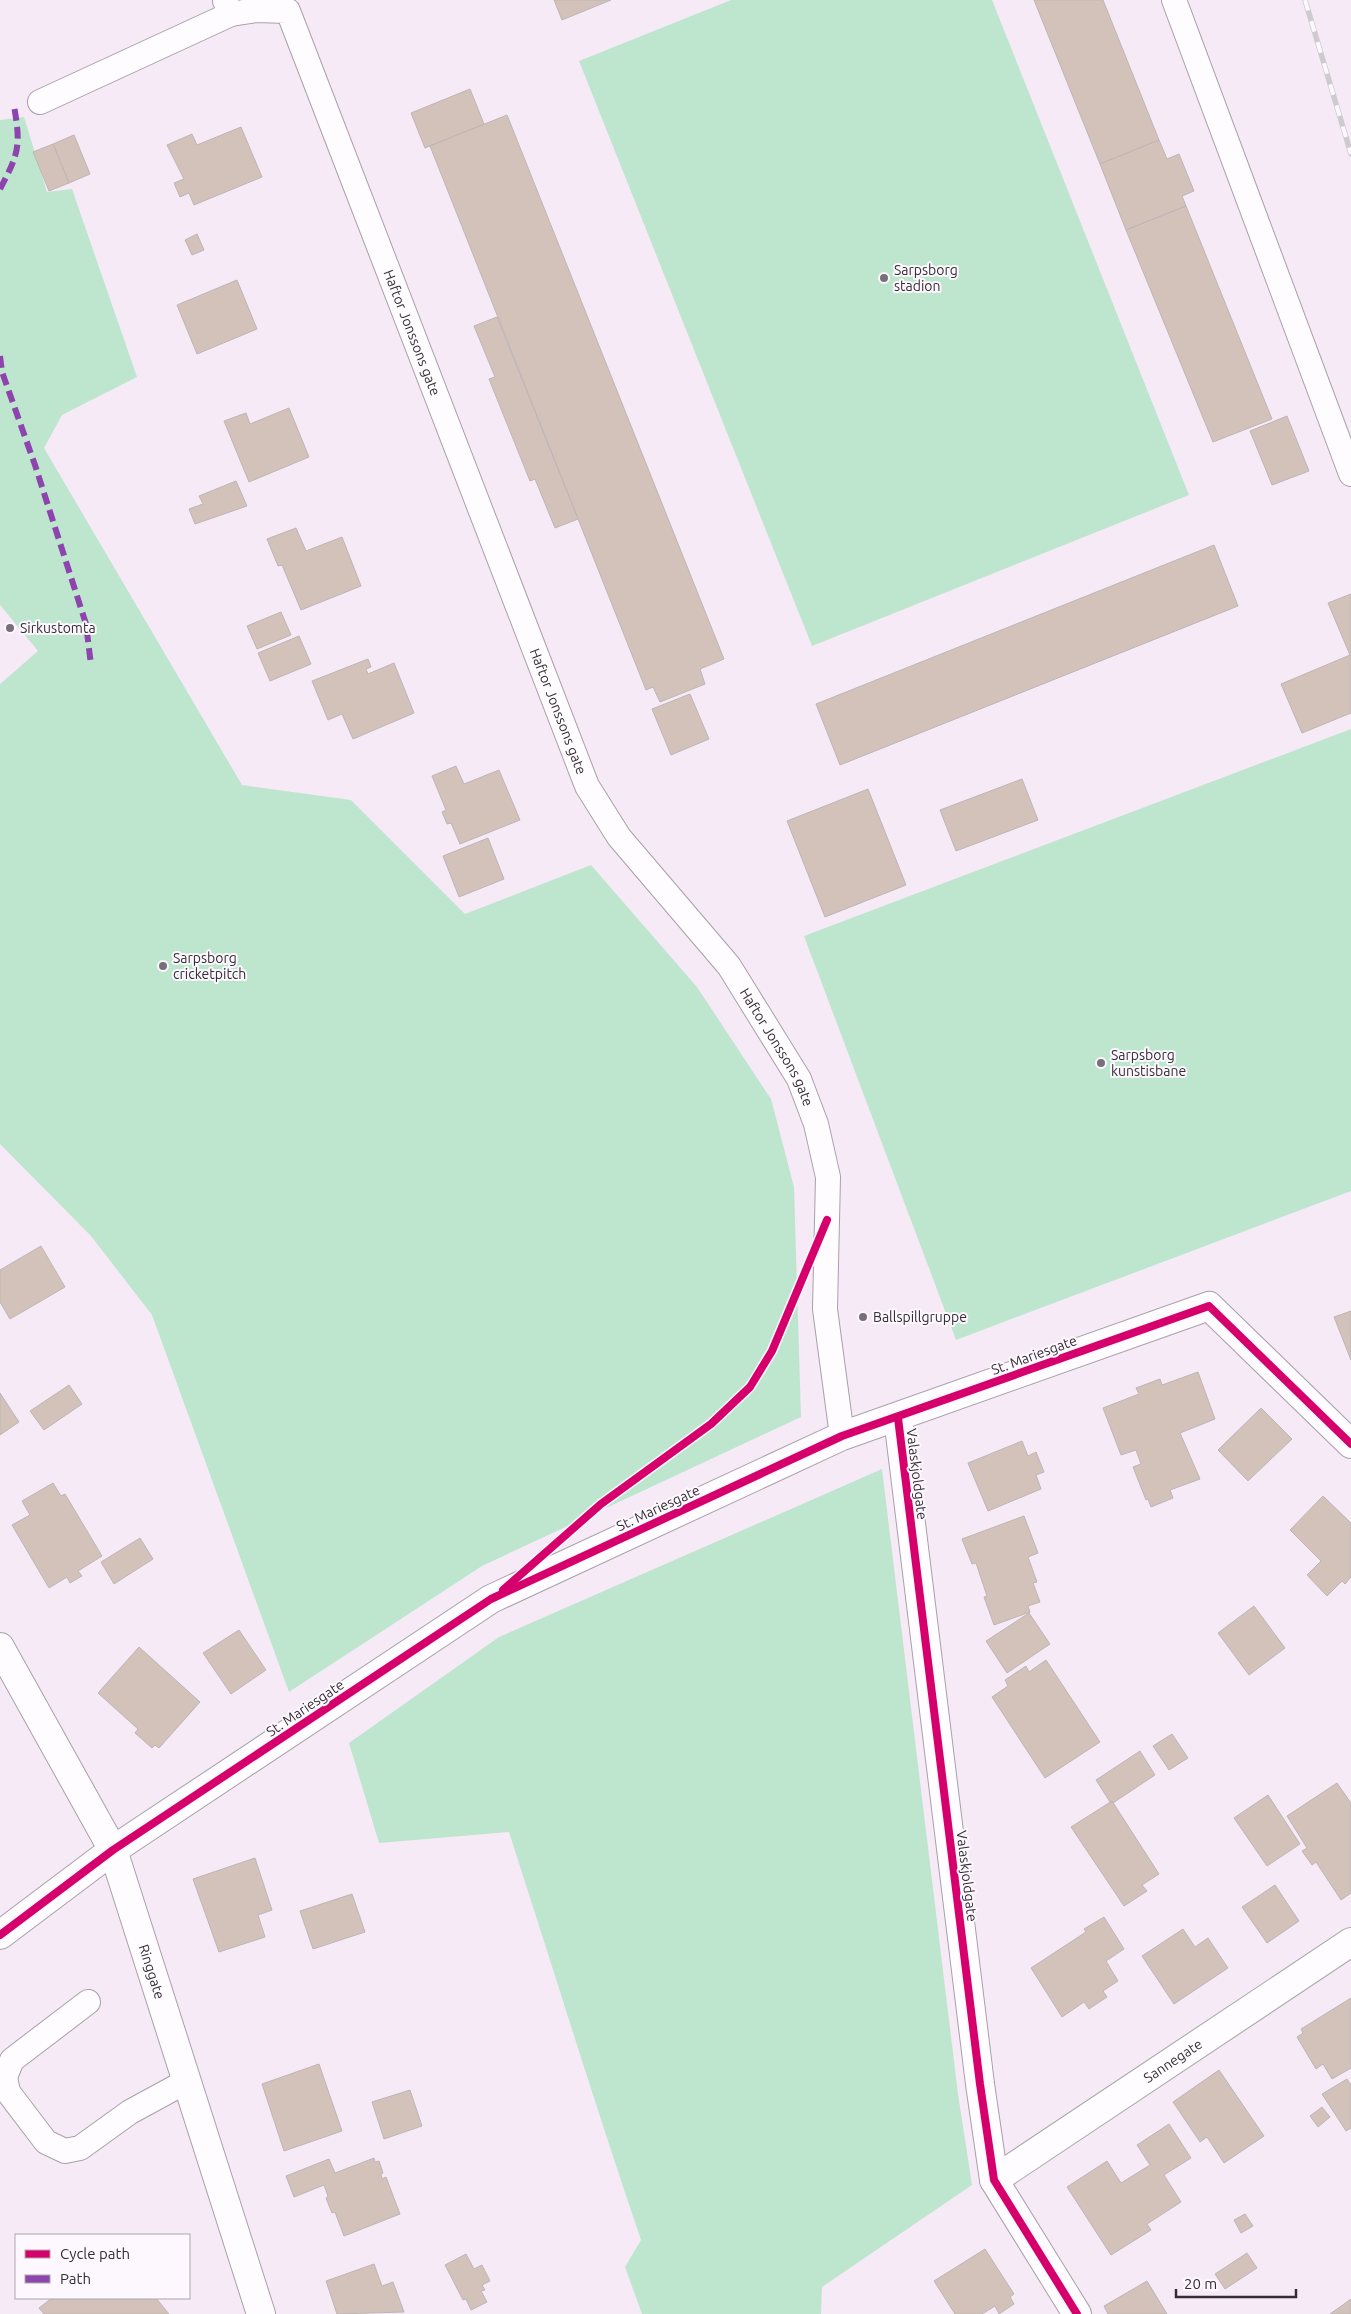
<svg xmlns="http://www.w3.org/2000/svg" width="1351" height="2314" viewBox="0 0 1351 2314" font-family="Ubuntu,sans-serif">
  <rect width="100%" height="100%" fill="#f6eaf7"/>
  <g fill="#bee6ce">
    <path d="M731,0H992L1189,495L812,646L579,61Z"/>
    <path d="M24,117L47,192L72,189L137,377L62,415L44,448L242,785L351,800L465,914L591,865L697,987L771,1099L794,1187L801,1417L482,1566L289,1692L152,1315L91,1236L0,1144V684L38,651L0,605V120Z"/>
    <path d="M1351,729V1191L956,1340L804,936Z"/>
    <path d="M882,1469L958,2094L972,2185L822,2287L821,2314H642L625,2267L641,2240C595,2105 553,1968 509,1832L379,1843L349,1743L499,1637Z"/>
  </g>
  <g fill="#d3c2b9" stroke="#beb5b6">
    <path d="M554,0H611L562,20Z"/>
    <path d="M1034,0H1103L1159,140L1100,164Z"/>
    <path d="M470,89L484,124L425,148L411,113Z"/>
    <path d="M507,115L724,659L700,669L705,684L660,702L653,687L646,690L430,146Z"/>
    <path d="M241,127L262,177L194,205L189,193L180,197L174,183L184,179L167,145L192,134L197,145Z"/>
    <path d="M74,135L90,174L69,183L53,144Z"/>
    <path d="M1159,140L1167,159L1179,154L1194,191L1182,196L1186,206L1126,230L1100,164Z"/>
    <path d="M53,144L69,183L49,191L33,152Z"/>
    <path d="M1186,206L1272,419L1213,442L1126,230Z"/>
    <path d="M197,234L204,250L192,255L185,240Z"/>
    <path d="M237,280L257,329L197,354L177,305Z"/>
    <path d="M497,317L578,519L555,528L535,479L530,481L489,379L495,377L474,326Z"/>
    <path d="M289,408L309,457L249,482L224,421L246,413L250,424Z"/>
    <path d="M1287,416L1309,471L1272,485L1250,431Z"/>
    <path d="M236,481L247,506L195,524L189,509L203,504L199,496Z"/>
    <path d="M296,528L306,551L342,537L361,586L301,610L282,565L278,566L267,539Z"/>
    <path d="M1214,545L1238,606L840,765L816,704Z"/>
    <path d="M1351,594V713L1302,733L1281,684L1350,655L1328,603Z"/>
    <path d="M281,612L291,635L257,649L247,626Z"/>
    <path d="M299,636L311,664L270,681L258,653Z"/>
    <path d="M368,659L371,667L366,669L368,674L394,663L414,713L353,739L342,714L328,720L312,681Z"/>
    <path d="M690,694L709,739L671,755L652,709Z"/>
    <path d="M456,766L464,784L499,770L520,820L460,844L451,823L447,824L442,812L446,810L432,776Z"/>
    <path d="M1022,779L1038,820L956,851L940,810Z"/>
    <path d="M868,789L906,885L825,917L787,821Z"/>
    <path d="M488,838L504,879L459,897L443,856Z"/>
    <path d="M41,1246L65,1287L10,1319L0,1302V1270Z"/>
    <path d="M1351,1311V1360L1334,1317Z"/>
    <path d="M1198,1372L1215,1419L1180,1433L1200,1479L1170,1490L1173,1498L1151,1507L1148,1499L1146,1500L1133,1467L1141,1464L1136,1450L1121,1455L1103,1408L1139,1394L1136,1388L1160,1379L1162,1385Z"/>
    <path d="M69,1385L82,1404L44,1430L30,1411Z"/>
    <path d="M0,1393L19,1422L0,1435Z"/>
    <path d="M1261,1408L1292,1439L1248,1481L1218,1450Z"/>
    <path d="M1022,1441L1028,1456L1036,1452L1044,1472L1036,1475L1041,1489L988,1511L968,1463Z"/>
    <path d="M53,1483L61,1496L65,1494L102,1556L78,1571L82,1576L70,1583L67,1577L49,1588L12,1525L30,1515L22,1501Z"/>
    <path d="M1323,1496L1351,1523V1577L1345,1584L1342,1581L1327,1596L1307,1575L1321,1561L1290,1530Z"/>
    <path d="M1024,1516L1038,1553L1028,1557L1037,1582L1033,1583L1040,1602L1028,1606L1030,1612L994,1625L984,1597L987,1596L976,1563L972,1564L962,1539Z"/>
    <path d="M140,1538L153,1559L114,1584L101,1562Z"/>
    <path d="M1254,1606L1285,1648L1249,1675L1218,1633Z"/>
    <path d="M1029,1613L1050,1644L1007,1673L986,1641Z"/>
    <path d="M239,1630L266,1670L231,1694L203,1653Z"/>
    <path d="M139,1647L200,1702L159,1748L155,1745L152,1748L135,1733L138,1729L98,1693Z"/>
    <path d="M1046,1660L1100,1742L1045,1778L992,1697L1008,1686L1005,1680L1026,1666L1029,1672Z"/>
    <path d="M1172,1734L1188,1758L1169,1770L1153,1746Z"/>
    <path d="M1140,1751L1155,1775L1113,1803L1110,1802L1096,1780Z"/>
    <path d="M1337,1783L1351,1803V1893L1341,1900L1316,1862L1312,1865L1302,1851L1307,1848L1287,1816Z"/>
    <path d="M1268,1795L1300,1844L1267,1866L1234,1818Z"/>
    <path d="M1112,1801L1159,1874L1142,1885L1147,1891L1124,1906L1071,1827Z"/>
    <path d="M255,1858L272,1910L258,1915L265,1937L219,1952L193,1879Z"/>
    <path d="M1275,1885L1299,1921L1267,1943L1242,1907Z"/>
    <path d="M352,1894L365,1932L313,1949L300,1911Z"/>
    <path d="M1104,1917L1124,1949L1106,1961L1118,1981L1103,1991L1107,1997L1089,2009L1084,2002L1062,2017L1031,1968L1086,1932L1084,1929Z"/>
    <path d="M1183,1929L1195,1947L1208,1938L1228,1968L1174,2004L1142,1956Z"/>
    <path d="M1351,1998V2068L1332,2079L1323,2064L1316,2069L1297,2037L1303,2033L1301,2029Z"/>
    <path d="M319,2064L342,2131L284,2151L262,2084Z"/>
    <path d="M1219,2070L1264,2136L1224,2163L1207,2137L1200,2142L1173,2102Z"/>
    <path d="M1347,2079L1351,2085V2128L1346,2131L1322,2094Z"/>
    <path d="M410,2090L422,2126L384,2139L372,2102Z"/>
    <path d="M1322,2107L1330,2117L1318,2127L1310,2116Z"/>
    <path d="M1169,2124L1191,2158L1164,2175L1181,2202L1147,2224L1151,2230L1111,2255L1067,2187L1107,2161L1121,2183L1150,2165L1137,2145Z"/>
    <path d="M374,2158L375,2162L379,2161L383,2173L381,2174L382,2179L386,2177L400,2214L344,2236L335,2212L332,2213L326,2198L328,2196L324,2185L294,2197L286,2176L329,2159L335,2173Z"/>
    <path d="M1245,2214L1253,2226L1241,2233L1234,2220Z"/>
    <path d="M985,2249L1014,2294L1010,2297L1014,2304L999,2314L995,2306L982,2314H955L934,2281Z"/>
    <path d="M1247,2253L1257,2268L1225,2289L1215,2274Z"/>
    <path d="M466,2254L474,2269L482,2265L490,2281L482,2285L485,2290L481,2291L487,2302L471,2310L466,2299L463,2300L445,2265Z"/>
    <path d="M374,2264L382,2286L393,2282L404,2312L337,2314L326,2281Z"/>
    <path d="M1147,2281L1167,2314H1108L1104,2306Z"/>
    <path d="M52,2298H156L169,2314H44L39,2308Z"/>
    <path d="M1351,2299V2314H1330Z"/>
  </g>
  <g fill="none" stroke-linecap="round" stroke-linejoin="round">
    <defs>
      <g id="service">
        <path d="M1174,0L1351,474"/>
        <path id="s1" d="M231,14L256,10L288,11L587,786L619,837L729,966L799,1079L816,1124L828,1177L825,1309L842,1436"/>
        <path d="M40,102L231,14L225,1"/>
        <path d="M88,2002L12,2060L5,2077L8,2092L46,2142L65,2151L80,2148L130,2112L187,2081"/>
      </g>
      <g id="minor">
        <path d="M898,1418L980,2084L994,2180L1077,2314"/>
        <path id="s2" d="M0,1647L113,1850L261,2314"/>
        <path d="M0,1935L113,1850L491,1599L842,1436L1209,1306L1351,1444"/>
        <path id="s3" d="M994,2180L1351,1942"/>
      </g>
    </defs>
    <use href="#service" stroke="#a9a0aa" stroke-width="26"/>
    <use href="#minor" stroke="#a9a0aa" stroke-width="30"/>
    <use href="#service" stroke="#fefcfe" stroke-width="24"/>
    <use href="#minor" stroke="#fefcfe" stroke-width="28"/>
    <defs>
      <path id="rail" d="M1305,0L1351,154"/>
    </defs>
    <use href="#rail" stroke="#cecbce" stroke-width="5.5"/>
    <use href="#rail" stroke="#fcf8fd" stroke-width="4" stroke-dasharray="11" stroke-linecap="butt"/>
    <g stroke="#8e44ad" stroke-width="6" stroke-dasharray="12 6" stroke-linecap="butt">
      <path d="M0,189C19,153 21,146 14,106"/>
      <path d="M0,356L2,372L35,465L86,624L91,665"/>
    </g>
    <defs>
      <g id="cycleway">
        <path d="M898,1418L980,2084L994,2180L1077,2314"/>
        <path d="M503,1590L601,1504L711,1424L750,1387L772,1351L827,1220"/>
        <path d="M0,1935L113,1850L491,1599L842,1436L1209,1306L1351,1444"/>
      </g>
    </defs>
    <use href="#cycleway" stroke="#fcf8fd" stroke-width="11"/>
    <use href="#cycleway" stroke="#d6006c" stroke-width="8"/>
  </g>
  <g fill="#796f7a" stroke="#fcf8fd" stroke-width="2">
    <circle cx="884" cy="278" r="5"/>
    <circle cx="10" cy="628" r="5"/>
    <circle cx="163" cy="966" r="5"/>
    <circle cx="1101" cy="1063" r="5"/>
    <circle cx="863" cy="1317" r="5"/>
  </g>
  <g text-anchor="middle" stroke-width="4" stroke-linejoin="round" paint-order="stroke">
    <g font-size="14" fill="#352d36" stroke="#fcf8fd" text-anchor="start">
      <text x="894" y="275">Sarpsborg<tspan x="894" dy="16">stadion</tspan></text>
      <text x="20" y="633">Sirkustomta</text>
      <text x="173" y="963">Sarpsborg<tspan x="173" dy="16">cricketpitch</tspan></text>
      <text x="1111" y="1060">Sarpsborg<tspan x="1111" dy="16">kunstisbane</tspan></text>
      <text x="873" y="1322">Ballspillgruppe</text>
    </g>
    <g font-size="14" fill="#352d36" stroke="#fcf8fd">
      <text dy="5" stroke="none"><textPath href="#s1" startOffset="402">Haftor Jonssons gate</textPath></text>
      <text dy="5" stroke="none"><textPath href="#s1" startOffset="808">Haftor Jonssons gate</textPath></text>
      <text dy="5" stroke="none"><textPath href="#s1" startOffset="1212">Haftor Jonssons gate</textPath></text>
      <text transform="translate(1034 1355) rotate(-20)" y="5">St. Mariesgate</text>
      <text transform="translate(917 1474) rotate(83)" y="5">Valaskjoldgate</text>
      <text transform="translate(658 1508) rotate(-25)" y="5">St. Mariesgate</text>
      <text transform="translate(305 1708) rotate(-34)" y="5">St. Mariesgate</text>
      <text transform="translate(967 1876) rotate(83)" y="5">Valaskjoldgate</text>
      <text dy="5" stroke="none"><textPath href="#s2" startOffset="360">Ringgate</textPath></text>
      <text dy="5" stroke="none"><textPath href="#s3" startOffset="215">Sannegate</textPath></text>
    </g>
  </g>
  <rect x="15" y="2234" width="175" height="65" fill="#fcf8fd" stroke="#aca7ad"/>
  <rect x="25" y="2250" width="25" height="8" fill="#d6006c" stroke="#aca7ad"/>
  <text x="60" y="2259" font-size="15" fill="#352d36">Cycle path</text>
  <rect x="25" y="2275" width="25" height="8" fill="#8e44ad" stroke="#aca7ad"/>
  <text x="60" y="2284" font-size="15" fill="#352d36">Path</text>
  <path d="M1176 2289v8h120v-8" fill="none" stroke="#352d36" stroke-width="2.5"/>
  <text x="1184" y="2289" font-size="15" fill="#352d36" stroke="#fcf8fd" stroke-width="4" paint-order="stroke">20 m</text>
</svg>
